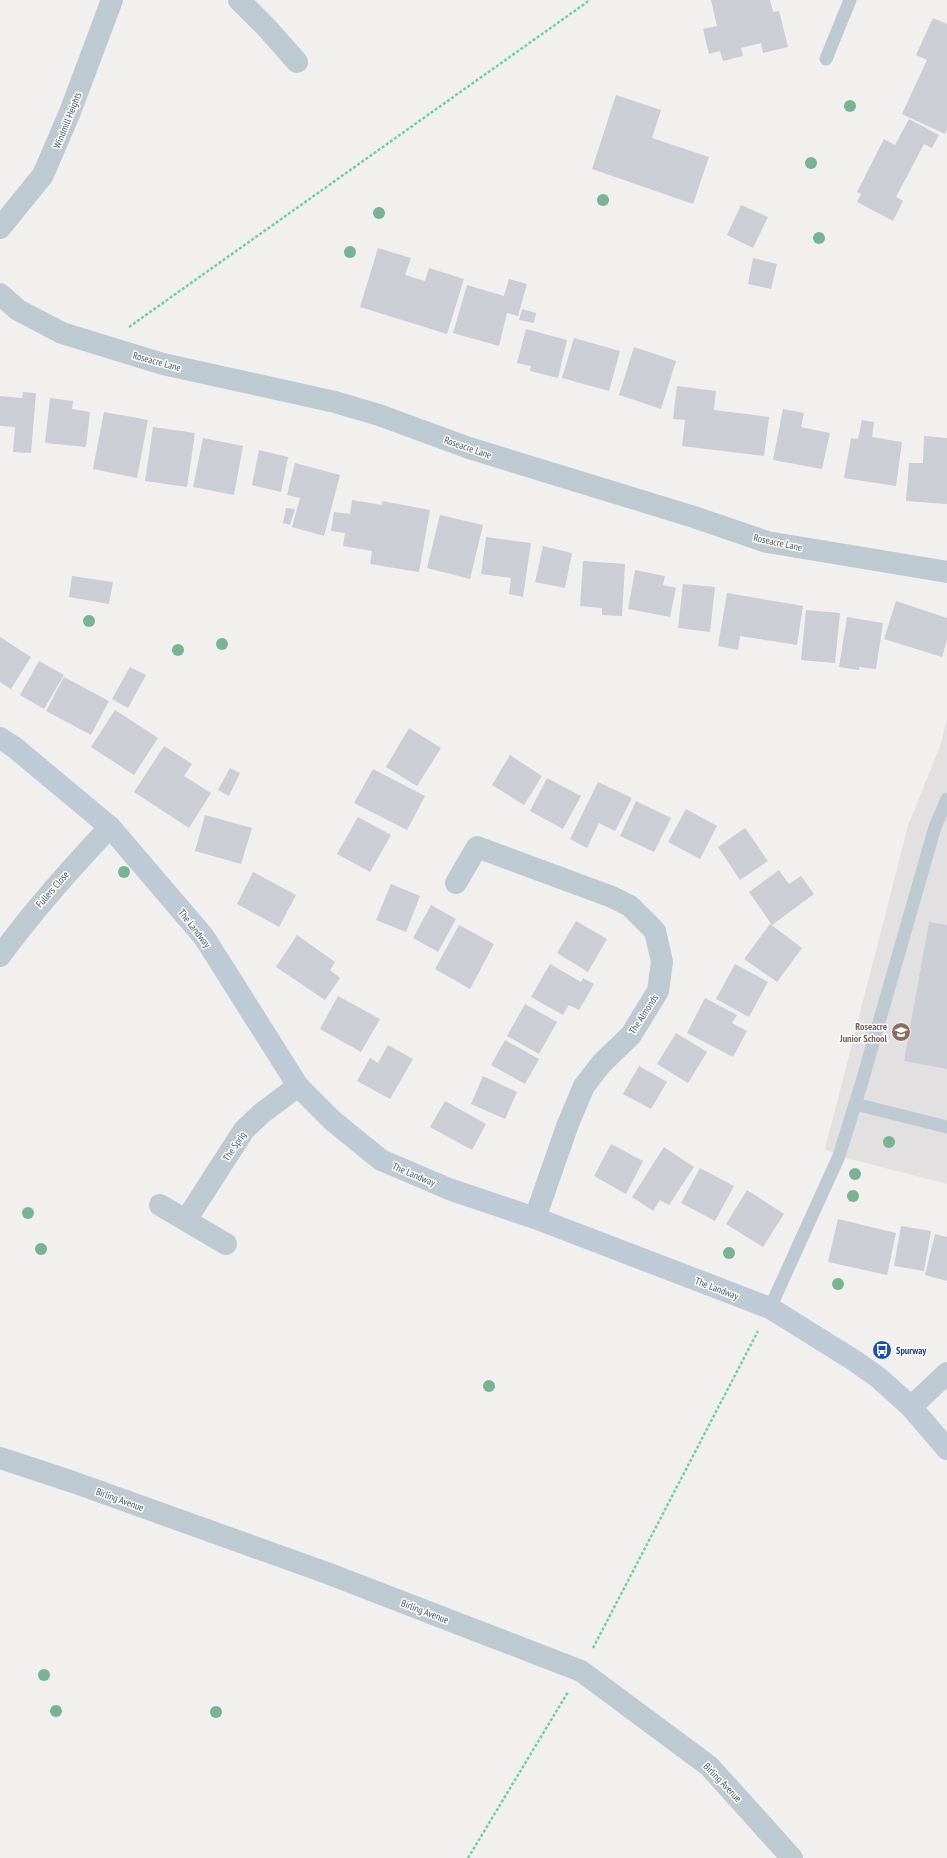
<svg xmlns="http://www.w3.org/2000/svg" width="947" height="1858" viewBox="0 0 947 1858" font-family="'PT Sans Narrow',sans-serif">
  <rect width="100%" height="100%" fill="#f2efef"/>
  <path fill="#e3e0e1" d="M947,720V1184L839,1156L825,1149L908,826L940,746Z"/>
  <g fill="#cbced4">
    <path d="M711,0H770L773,12L779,11L788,47L763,53L761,43L741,48L743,56L723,61L720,51L709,54L703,29L717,26Z"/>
    <path d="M933,18L947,24V129L945,134L902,114L927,60L916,55Z"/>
    <path d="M616,95L661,110L652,138L709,157L693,204L592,169Z"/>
    <path d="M909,119L939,135L932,148L924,144L896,197L903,201L893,221L857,202L861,194L857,192L884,139L895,145Z"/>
    <path d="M741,205L768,217L753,248L727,235Z"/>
    <path d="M378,248L411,258L405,275L425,281L429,268L464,279L447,334L360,307Z"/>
    <path d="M753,258L777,264L771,289L748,284Z"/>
    <path d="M509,279L527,284L518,316L507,313L499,346L453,333L467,285L504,296Z"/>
    <path d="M522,309L536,313L534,323L519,320Z"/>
    <path d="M526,329L567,340L558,378L530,371L531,366L517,363Z"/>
    <path d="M574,338L620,351L609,391L562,378Z"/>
    <path d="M634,347L676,361L661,409L619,395Z"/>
    <path d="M677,386L716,391L714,410L769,417L764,456L682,446L685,420L673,419Z"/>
    <path d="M23,392L36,393L31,453L13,452L15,427L0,426V396L22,398Z"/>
    <path d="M50,398L73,401L72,409L90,412L86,447L45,443Z"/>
    <path d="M783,409L804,413L801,427L830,433L822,469L773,460Z"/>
    <path d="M104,412L148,420L137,478L93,469Z"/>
    <path d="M862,420L874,422L872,437L902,442L896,486L844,478L851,438L858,439Z"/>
    <path d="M153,427L195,433L187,487L145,481Z"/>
    <path d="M924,436L947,438V504L906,501L909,463H923Z"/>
    <path d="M203,438L243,446L234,495L193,487Z"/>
    <path d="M259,450L288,457L281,492L252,485Z"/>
    <path d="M295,463L340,475L324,536L292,527L300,498L287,495Z"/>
    <path d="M352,500L382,505V501L430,510L419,572L370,564L372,551L343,546L345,533L331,531L334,512L350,514Z"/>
    <path d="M286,508L295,509L290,525L283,523Z"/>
    <path d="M440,515L483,525L470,579L427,568Z"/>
    <path d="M486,537L531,543L523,597L509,594L511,578L481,574Z"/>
    <path d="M543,546L572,553L565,588L535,582Z"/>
    <path d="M583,561L625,564L622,616L602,615V608L580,606Z"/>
    <path d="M635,570L665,576L663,585L676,588L670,617L628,609Z"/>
    <path d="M72,576L113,582L109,604L69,597Z"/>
    <path d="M683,584L715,587L710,632L678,628Z"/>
    <path d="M727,593L803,606L797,645L740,636L738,650L718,646Z"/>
    <path d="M896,601L947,618V640L942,657L884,639Z"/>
    <path d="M806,610L840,613L835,663L801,660Z"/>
    <path d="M847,617L883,623L876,669L859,667V670L839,667Z"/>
    <path d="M0,637L31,657L11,689L0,682Z"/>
    <path d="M39,661L64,675L44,709L20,695Z"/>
    <path d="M130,667L146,675L128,708L112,699Z"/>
    <path d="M64,677L109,701L91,735L46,711Z"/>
    <path d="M115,710L158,738L134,775L91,747Z"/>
    <path d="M409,728L441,748L417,786L386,767Z"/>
    <path d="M164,746L192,764L184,776L211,793L189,828L134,792Z"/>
    <path d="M510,755L542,776L524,805L492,785Z"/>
    <path d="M230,768L240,773L229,796L218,790Z"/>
    <path d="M373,769L425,796L407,830L354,803Z"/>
    <path d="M547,778L581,796L563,829L530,811Z"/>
    <path d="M598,782L632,798L615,831L599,823L587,848L570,839Z"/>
    <path d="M636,801L671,818L654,852L620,836Z"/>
    <path d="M686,809L717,826L700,859L668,842Z"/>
    <path d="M205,815L252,828L241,864L195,851Z"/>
    <path d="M358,817L391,835L370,872L337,854Z"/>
    <path d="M745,828L768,861L740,880L718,847Z"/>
    <path d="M779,870L789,884L801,876L814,894L772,925L749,892Z"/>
    <path d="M253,872L296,895L279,927L237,904Z"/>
    <path d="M391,884L420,896L406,932L376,920Z"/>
    <path d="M431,905L456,919L438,952L413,938Z"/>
    <path d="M576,921L607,939L588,972L557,953Z"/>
    <path d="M929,922L947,925V1069L904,1061Z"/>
    <path d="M770,924L802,948L777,982L744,959Z"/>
    <path d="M459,925L494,944L470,989L435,969Z"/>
    <path d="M297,935L335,962L330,970L340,978L325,1000L276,967Z"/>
    <path d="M550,964L581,982L583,978L594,984L579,1010L569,1005L563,1015L531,997Z"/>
    <path d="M735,964L768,982L749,1017L716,999Z"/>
    <path d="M338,996L380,1019L361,1052L320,1029Z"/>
    <path d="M705,998L737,1015L732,1023L747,1031L733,1057L687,1033Z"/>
    <path d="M525,1004L557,1022L539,1054L507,1036Z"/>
    <path d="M676,1033L707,1052L688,1083L657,1064Z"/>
    <path d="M505,1040L539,1059L525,1084L491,1065Z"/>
    <path d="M388,1045L413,1059L390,1099L357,1081L370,1058L378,1063Z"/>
    <path d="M639,1066L667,1082L651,1109L623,1094Z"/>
    <path d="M483,1076L517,1092L505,1119L471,1104Z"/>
    <path d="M445,1101L486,1124L472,1150L430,1127Z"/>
    <path d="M611,1144L643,1161L626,1194L594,1176Z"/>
    <path d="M664,1147L694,1167L669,1205L660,1200L653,1211L632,1197Z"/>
    <path d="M700,1168L734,1186L715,1221L681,1203Z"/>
    <path d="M747,1190L784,1214L763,1247L726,1224Z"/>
    <path d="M838,1219L896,1233L887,1275L828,1262Z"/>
    <path d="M901,1226L931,1231L924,1271L894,1266Z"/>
    <path d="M935,1234L947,1237V1281L925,1275Z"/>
  </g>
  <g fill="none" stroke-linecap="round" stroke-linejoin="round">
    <g stroke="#70d29e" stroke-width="2.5" stroke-dasharray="3 2" stroke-linecap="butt">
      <path d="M129,327L590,0"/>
      <path d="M593,1648L758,1331"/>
      <path d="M468,1858L568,1692"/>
    </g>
    <g stroke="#becad2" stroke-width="13">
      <path d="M826,59L850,0"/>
      <path d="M855,1104L947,1127"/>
      <path d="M770,1308L839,1156L861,1085L935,827L947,799"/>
    </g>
    <g stroke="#becad2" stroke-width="22">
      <path d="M239,0L267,28L297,62"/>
      <path d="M0,228L43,175L70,112L112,0"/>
      <path d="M0,294L18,310L62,333L163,364L335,402L379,415L469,448L694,517L767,542L947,572"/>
      <path d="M456,883L477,847L612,897L630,906L655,931L662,962L658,991L631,1035L602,1063L584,1086L568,1124L535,1218"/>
      <path d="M0,956C34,910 71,868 110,827"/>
      <path d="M160,1205L226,1244"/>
      <path d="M186,1220L244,1130L262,1113L298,1086"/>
      <path d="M911,1407L947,1373"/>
      <path d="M0,1458L73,1482L327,1573L581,1671L709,1766L792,1858"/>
    </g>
    <path stroke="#becbd7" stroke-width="22" d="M0,738L14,747L110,827L204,937L298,1086L333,1121L381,1160L449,1189L535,1218L770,1308L855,1361L879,1378L911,1407L947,1449"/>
  </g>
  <g fill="#76b492">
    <circle cx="850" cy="106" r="6"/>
    <circle cx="811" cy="163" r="6"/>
    <circle cx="603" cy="200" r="6"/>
    <circle cx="379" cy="213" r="6"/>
    <circle cx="819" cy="238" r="6"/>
    <circle cx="350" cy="252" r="6"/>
    <circle cx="89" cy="621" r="6"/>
    <circle cx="222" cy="644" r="6"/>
    <circle cx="178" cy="650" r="6"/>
    <circle cx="124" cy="872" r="6"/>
    <circle cx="889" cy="1142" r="6"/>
    <circle cx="855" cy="1174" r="6"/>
    <circle cx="853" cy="1196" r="6"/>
    <circle cx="28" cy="1213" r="6"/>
    <circle cx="41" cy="1249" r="6"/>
    <circle cx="729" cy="1253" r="6"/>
    <circle cx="838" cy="1284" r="6"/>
    <circle cx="489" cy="1386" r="6"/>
    <circle cx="44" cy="1675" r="6"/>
    <circle cx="56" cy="1711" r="6"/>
    <circle cx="216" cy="1712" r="6"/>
  </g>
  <defs>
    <symbol id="school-disc" viewBox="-11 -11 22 22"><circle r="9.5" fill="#8d6e63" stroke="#fff"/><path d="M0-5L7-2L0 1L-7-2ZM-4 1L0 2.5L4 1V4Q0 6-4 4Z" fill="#fff"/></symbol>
    <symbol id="bus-disc" viewBox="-11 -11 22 22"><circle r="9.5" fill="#1a4fb4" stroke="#fff"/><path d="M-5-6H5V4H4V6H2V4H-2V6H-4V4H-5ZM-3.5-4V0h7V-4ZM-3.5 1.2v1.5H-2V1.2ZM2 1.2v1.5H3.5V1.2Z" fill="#fff"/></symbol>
  </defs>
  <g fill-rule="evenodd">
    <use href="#school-disc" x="890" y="1021" width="22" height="22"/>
    <use href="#bus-disc" x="871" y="1339" width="22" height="22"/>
  </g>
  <g text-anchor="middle" stroke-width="3" stroke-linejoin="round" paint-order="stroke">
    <g font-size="10" fill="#46535e" stroke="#fff">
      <text transform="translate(67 120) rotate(-68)" y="4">Windmill Heights</text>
      <text transform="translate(157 361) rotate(15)" y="4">Roseacre Lane</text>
      <text transform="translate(468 447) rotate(19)" y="4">Roseacre Lane</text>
      <text transform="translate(778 542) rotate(12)" y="4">Roseacre Lane</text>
      <text transform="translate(52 889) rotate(-49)" y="4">Fullers Close</text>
      <text transform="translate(195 928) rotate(52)" y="4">The Landway</text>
      <text transform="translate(643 1014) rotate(-57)" y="4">The Almonds</text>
      <text transform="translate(234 1146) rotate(-56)" y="4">The Sprig</text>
      <text transform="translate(414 1174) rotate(23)" y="4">The Landway</text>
      <text transform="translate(717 1288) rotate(21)" y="4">The Landway</text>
      <text transform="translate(120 1499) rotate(20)" y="4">Birling Avenue</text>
      <text transform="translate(425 1611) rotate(21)" y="4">Birling Avenue</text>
      <text transform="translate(723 1782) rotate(46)" y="4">Birling Avenue</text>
    </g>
    <g font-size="10" font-weight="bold" fill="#785e54" stroke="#fff" text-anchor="end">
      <text x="887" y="1030">Roseacre<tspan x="887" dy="12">Junior School</tspan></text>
    </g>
    <g font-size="10" font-weight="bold" fill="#164399" stroke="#fff" text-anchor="start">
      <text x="896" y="1354">Spurway</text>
    </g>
  </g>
</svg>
